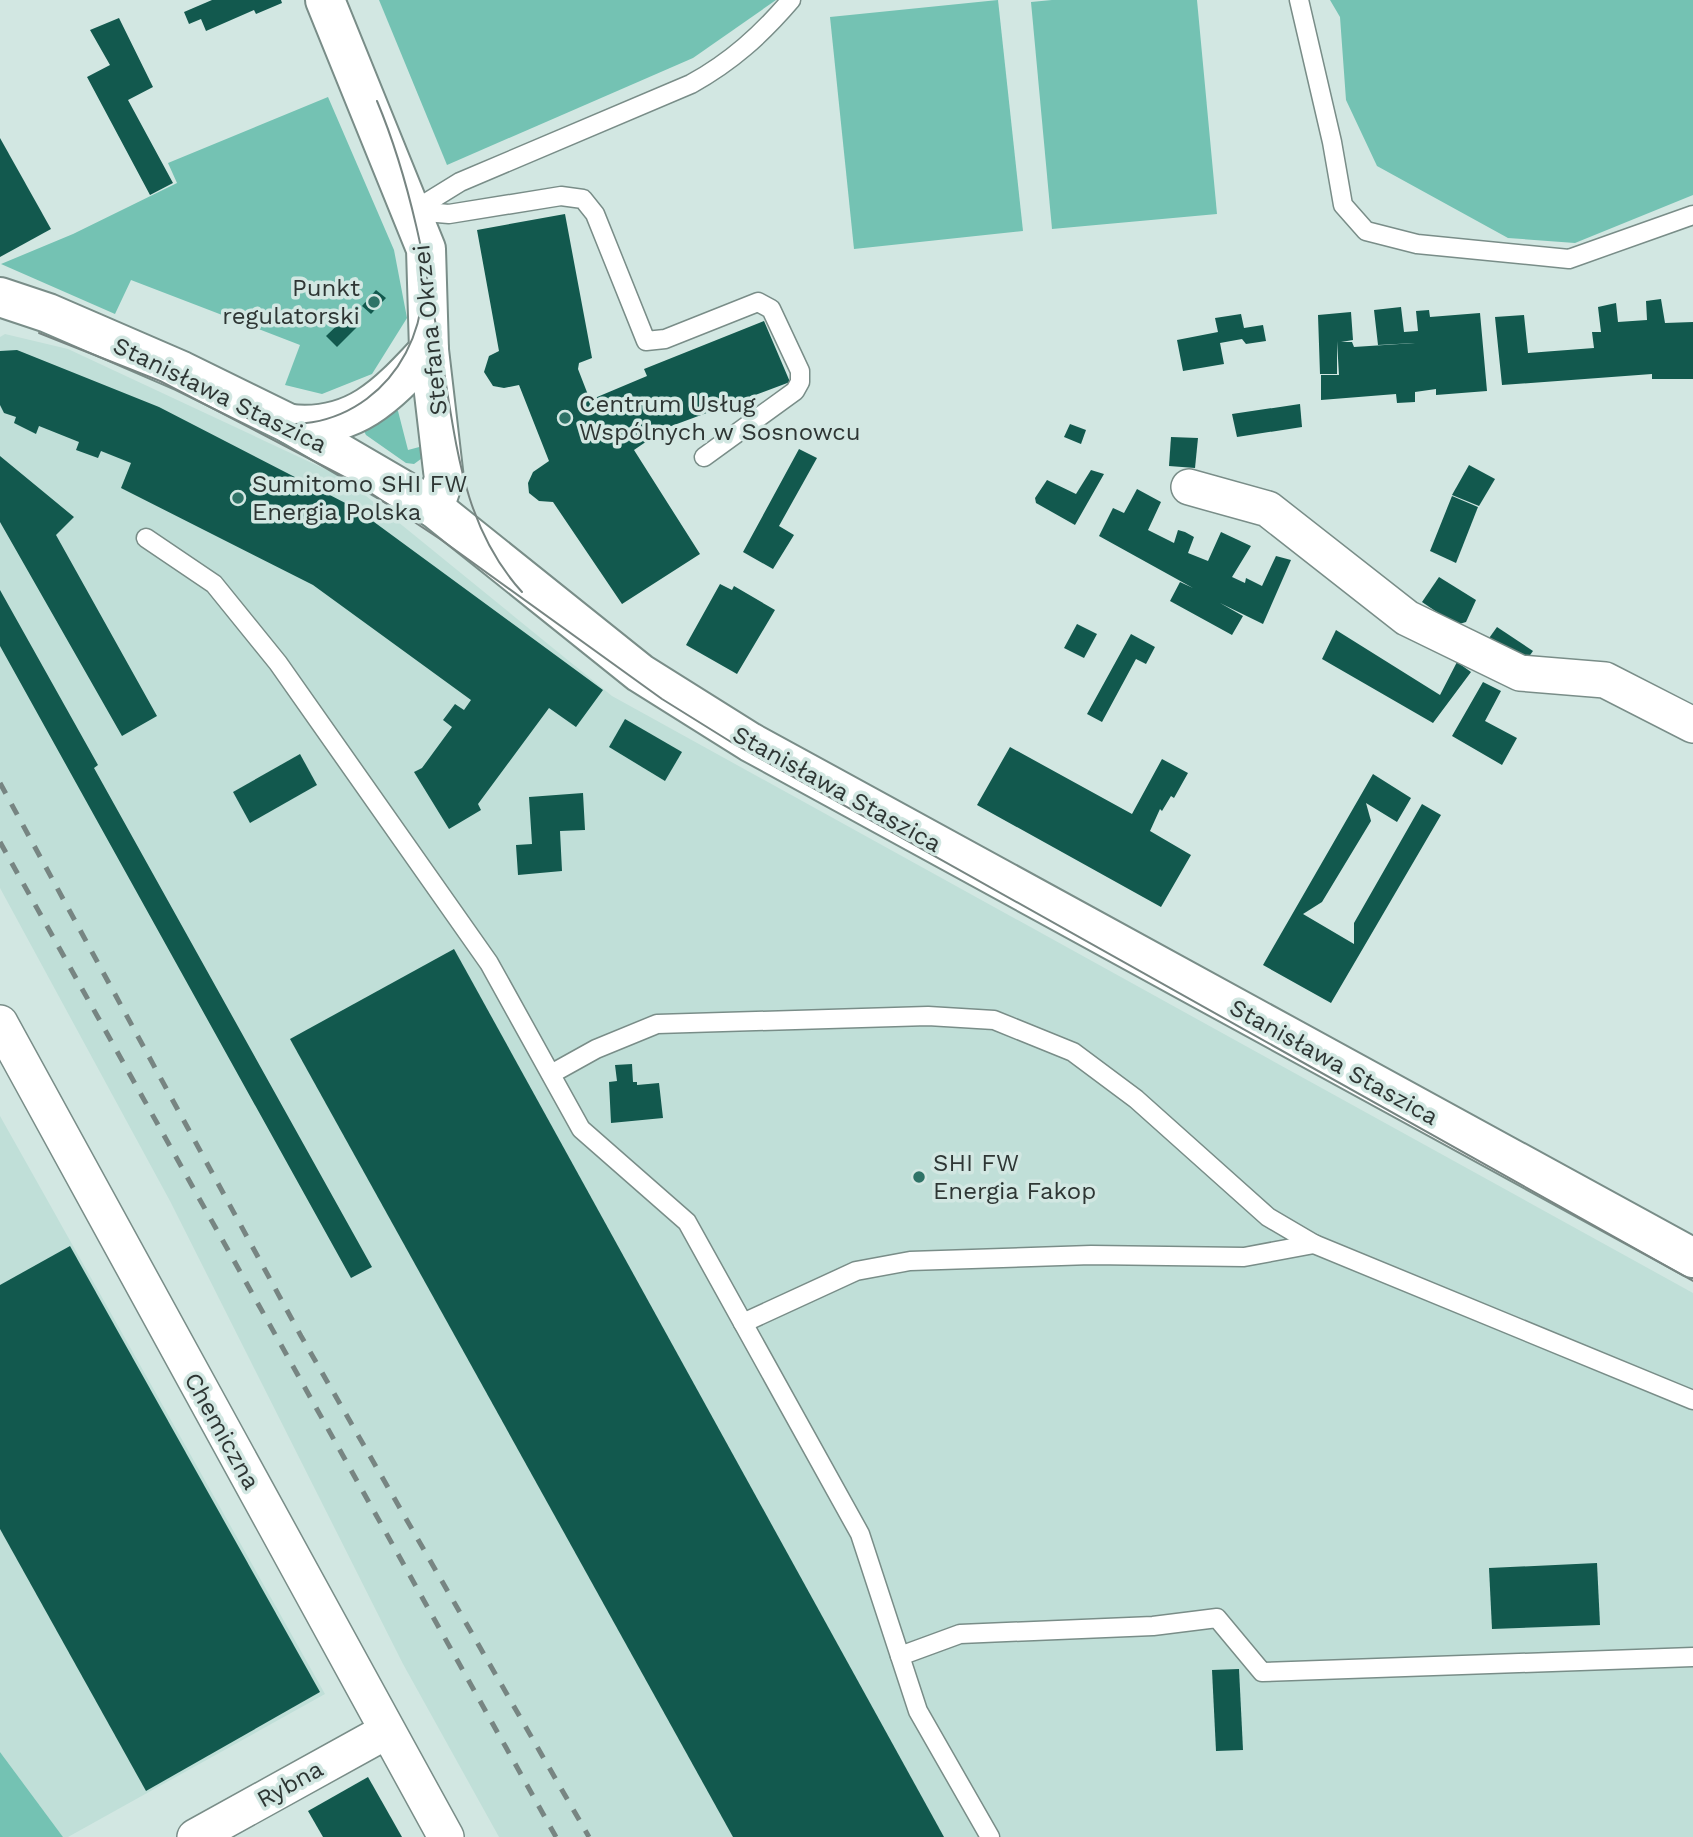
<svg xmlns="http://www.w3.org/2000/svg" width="1693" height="1837" viewBox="0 0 1693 1837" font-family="'Work Sans',sans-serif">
  <rect width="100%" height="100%" fill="#d2e7e2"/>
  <g fill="#c0dfd8">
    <path d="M5,334L68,349L344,478L612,696L1693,1293V1837H499L403,1664L170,1201L0,888V337Z"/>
    <path d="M0,1116L325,1694L68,1837H63L0,1752Z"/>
  </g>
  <g fill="#74c2b3">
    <path d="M379,0H776L693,58L447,165Z"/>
    <path d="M998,0L1023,231L854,249L830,17Z"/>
    <path d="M1052,0H1197L1217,214L1052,229L1031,2Z"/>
    <path d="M1330,0H1693V195L1575,243L1508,238L1377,166L1346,100L1340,17Z"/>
    <path d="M328,97L394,250L407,318L372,374L322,394L285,385L300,345L131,280L115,314L1,264L73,234L177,183L168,163Z"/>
    <path d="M394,409L398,411L408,450L423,446L425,456L414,464L406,463L366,435L363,429Z"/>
    <path d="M0,1752L63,1837H0Z"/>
  </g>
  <g fill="#12594e">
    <path d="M212,0H281L282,3L256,14L254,10L206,31L201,19L189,24L184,12Z"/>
    <path d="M119,18L153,87L128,100L173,183L150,195L87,77L110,65L90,30Z"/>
    <path d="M0,138L51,229L0,257Z"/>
    <path d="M565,214L592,358L579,363L578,369L590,400L647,376L644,369L764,321L790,382L666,428L634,450L700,554L622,604L553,502L539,501L529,493L528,483L533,472L549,461L519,385L504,388L493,386L484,372L489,356L499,351L477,230Z"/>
    <path d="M376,290L386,298L371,314L362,306Z"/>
    <path d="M1661,299L1665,323L1693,322V379H1652V374L1502,385L1495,317L1524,315L1528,353L1594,348L1592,332H1601L1598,307L1616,303L1618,322L1647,320L1646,301Z"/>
    <path d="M1401,307L1404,332L1418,331L1416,311L1429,310L1430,317L1480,313L1487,391L1436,395V389L1415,392V402L1397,403L1396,394L1321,400V375H1339L1337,341V374H1320L1318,315L1351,312L1353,340L1341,342H1352L1354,347L1415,343L1378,345L1374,310Z"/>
    <path d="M349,314L359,325L337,347L326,336Z"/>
    <path d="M1241,314L1244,328L1263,325L1266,341L1246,344L1242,339L1220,343L1224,364L1183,371L1177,340L1218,332L1215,318Z"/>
    <path d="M17,350L159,407L355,508L603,690L576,727L549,708L478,804L481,810L449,829L414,772L422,768L452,727L443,720L455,704L464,710L471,700L313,585L121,488L131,463L101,451L98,458L76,450L79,442L39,426L36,434L14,423L16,417L4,413L0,405V351Z"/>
    <path d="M1300,404L1302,427L1237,437L1232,414Z"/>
    <path d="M1070,424L1086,430L1081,444L1064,437Z"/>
    <path d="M1171,437L1198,438L1195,468L1169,466Z"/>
    <path d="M799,449L817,458L779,526L794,535L773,569L743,552Z"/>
    <path d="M0,456L74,517L56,535L157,716L122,736L0,522Z"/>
    <path d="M1469,465L1495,479L1479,506L1452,495Z"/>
    <path d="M1091,470L1104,474L1075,525L1036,503L1035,498L1047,480L1076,494Z"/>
    <path d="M1137,489L1161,502L1148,530L1174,543L1178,530L1185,532L1194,537L1188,553L1208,561L1221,532L1251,546L1232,577L1245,583L1246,578L1262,586L1276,556L1291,560L1263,624L1220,603L1243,616L1232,635L1170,601L1180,582L1193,588L1099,536L1113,508L1124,513Z"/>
    <path d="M1452,496L1478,507L1456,563L1430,551Z"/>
    <path d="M1439,577L1476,600L1466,622L1456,625L1422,602Z"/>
    <path d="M720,584L732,590L734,586L775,610L737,674L686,645Z"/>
    <path d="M0,590L98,765L94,768L372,1267L351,1278L0,646Z"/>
    <path d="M1077,624L1097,634L1084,658L1064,648Z"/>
    <path d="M1497,627L1533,651L1523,665L1487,641Z"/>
    <path d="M1336,630L1440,695L1457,662L1471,672L1433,723L1322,659Z"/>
    <path d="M1131,634L1155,647L1146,664L1136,659L1102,722L1087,714Z"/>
    <path d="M1483,682L1501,691L1485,721L1517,738L1502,765L1452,736Z"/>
    <path d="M625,719L682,752L665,781L609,747Z"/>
    <path d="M1010,747L1132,814L1162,759L1188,773L1174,798L1171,796L1162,811L1160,809L1150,831L1191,855L1161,907L977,805Z"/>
    <path d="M300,754L317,785L250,823L233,792Z"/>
    <path d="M1373,774L1411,798L1397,822L1366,803L1371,821L1322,902L1303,914L1354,944V923L1422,804L1441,815L1331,1003L1263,965Z"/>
    <path d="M583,793L585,830L560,831L562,871L518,875L516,845L532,844L529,797Z"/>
    <path d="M454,949L469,976L944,1837H733L290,1039Z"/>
    <path d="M632,1064L633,1082H637V1085L659,1083L663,1118L611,1123L609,1082L617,1081L615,1065Z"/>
    <path d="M70,1246L320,1692L146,1791L0,1529V1285Z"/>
    <path d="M1597,1563L1600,1625L1492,1629L1489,1568Z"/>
    <path d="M1239,1669L1243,1750L1216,1751L1212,1670Z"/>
    <path d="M368,1777L402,1837H323L308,1811Z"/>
  </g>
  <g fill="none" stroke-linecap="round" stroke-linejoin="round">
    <defs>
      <g id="service">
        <path d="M1299,0L1332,142L1343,205L1366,231L1417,244L1569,259L1693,215"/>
        <path d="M413,211L449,214L561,196L583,199L595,214L646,341L665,339L758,302L771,309L800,371V382L795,391L704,457"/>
        <path d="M413,211L460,182L691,84C731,62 761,35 791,0"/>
        <path d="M146,538L214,584L278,663L489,963L581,1129L687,1222L860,1534L918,1711L990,1837"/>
        <path d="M551,1074L596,1049L657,1024L928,1016L994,1020L1073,1052L1136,1099L1268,1217L1314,1244L1693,1400"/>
        <path d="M743,1323L856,1271L910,1261L1091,1255L1244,1257L1314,1244"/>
        <path d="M900,1656L960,1634L1153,1626L1217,1618L1262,1672L1693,1657"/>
      </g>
      <g id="minor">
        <path d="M1189,487L1268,509L1407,618L1520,673L1605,680L1693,725"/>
        <path d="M0,1023L446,1837"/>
        <path d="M195,1837L385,1732"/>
      </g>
      <g id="tertiary">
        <path d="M325,0L426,249L429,350L444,479L434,508"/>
        <path d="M0,297L48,313L182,371L290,424L434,508L640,673L750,742L1693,1258"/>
        <path d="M290,424C355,431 388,394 429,350"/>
      </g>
    </defs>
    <use href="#service" stroke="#798d88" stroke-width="21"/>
    <use href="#minor" stroke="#798d88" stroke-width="38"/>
    <use href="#tertiary" stroke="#798d88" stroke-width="42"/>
    <use href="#service" stroke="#fff" stroke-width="18"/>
    <use href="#minor" stroke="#fff" stroke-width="35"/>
    <use href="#tertiary" stroke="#fff" stroke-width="38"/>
    <g stroke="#778582" stroke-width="2">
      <path d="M377,101C411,182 426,268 441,354C456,439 461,525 522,592"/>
      <path d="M39,333L160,381L354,482L440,539L662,699L731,742L1693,1281"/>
      <path d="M247,418C338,445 417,382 423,291"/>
    </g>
    <g stroke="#778582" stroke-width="5" stroke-dasharray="12 12" stroke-linecap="butt">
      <path d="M0,783L301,1336L589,1837"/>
      <path d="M0,842L556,1837"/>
    </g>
  </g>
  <g fill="#2f7367" stroke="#d2e7e2" stroke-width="2.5">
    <circle cx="374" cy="302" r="7"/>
    <circle cx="565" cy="418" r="7"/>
    <circle cx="238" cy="498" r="7"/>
    <circle cx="919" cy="1177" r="7"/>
  </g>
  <g text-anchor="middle" stroke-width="7" stroke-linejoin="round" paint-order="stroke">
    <g font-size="24" fill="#2e3634" stroke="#d2e7e2" text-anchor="start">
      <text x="360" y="296" text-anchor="end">Punkt<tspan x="360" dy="28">regulatorski</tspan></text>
      <text x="579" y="412">Centrum Usług<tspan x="579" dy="28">Wspólnych w Sosnowcu</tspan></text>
      <text x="252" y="492">Sumitomo SHI FW<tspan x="252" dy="28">Energia Polska</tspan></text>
      <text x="933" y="1171">SHI FW<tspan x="933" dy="28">Energia Fakop</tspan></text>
    </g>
    <g font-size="24" fill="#2e3634" stroke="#d2e7e2">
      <text transform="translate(430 330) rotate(-96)" y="8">Stefana Okrzei</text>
      <text transform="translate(220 395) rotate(26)" y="8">Stanisława Staszica</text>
      <text transform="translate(837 789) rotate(29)" y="8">Stanisława Staszica</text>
      <text transform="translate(1334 1062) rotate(29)" y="8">Stanisława Staszica</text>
      <text transform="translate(222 1431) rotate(61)" y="8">Chemiczna</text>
      <text transform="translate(290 1784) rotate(-29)" y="8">Rybna</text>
    </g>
  </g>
</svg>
